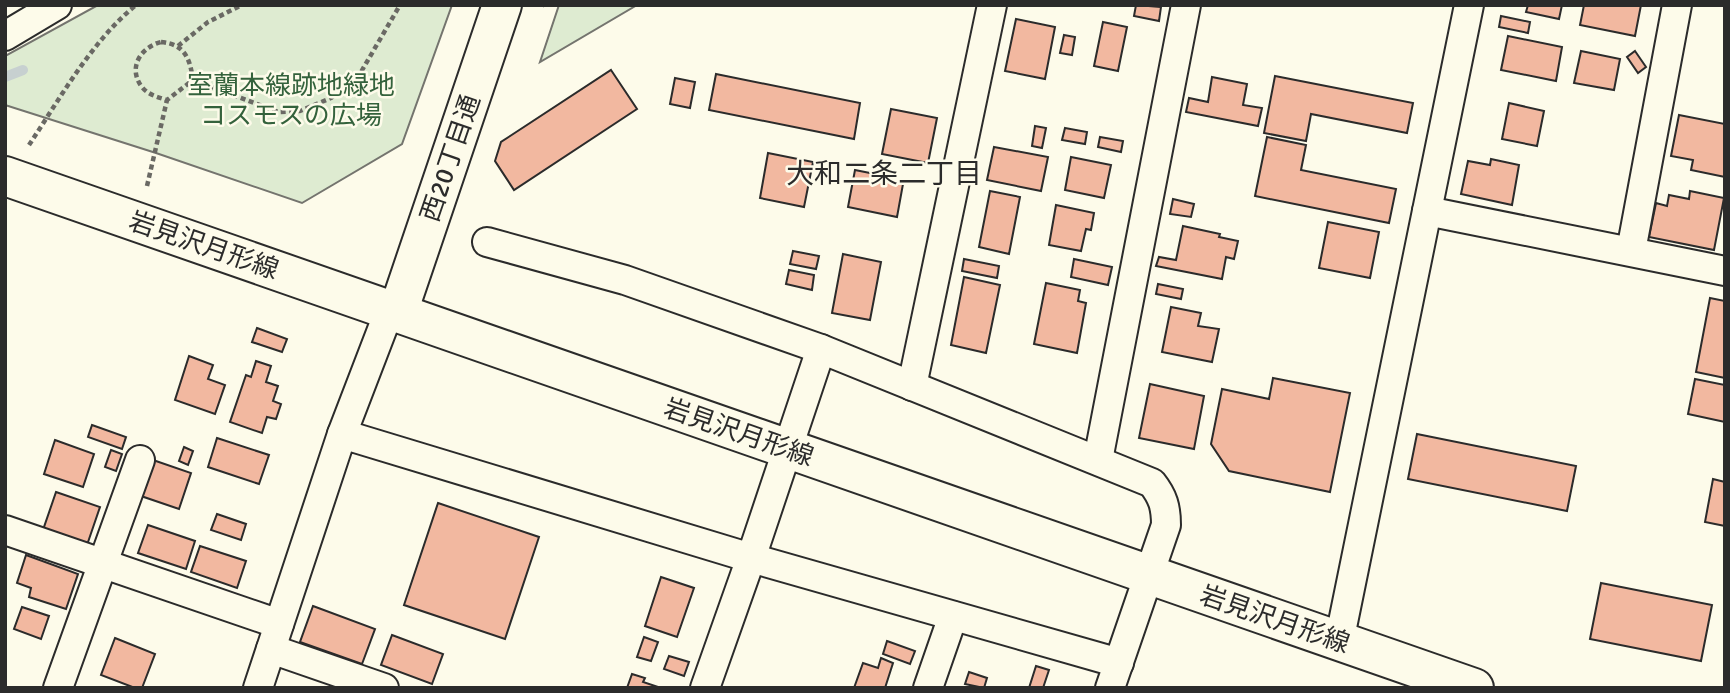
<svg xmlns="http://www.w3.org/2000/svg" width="1730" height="693" viewBox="0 0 1730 693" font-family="Signika,'Noto Sans JP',sans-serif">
  <rect width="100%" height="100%" fill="#fdfbea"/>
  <g fill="#deebd1" stroke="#74746e" stroke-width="2">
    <path d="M98,5H452L402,144L302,203L156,153L5,105V56Z"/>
    <path d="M559,5H637L540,62Z"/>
  </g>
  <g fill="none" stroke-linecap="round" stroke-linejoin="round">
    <path stroke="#c7d0d0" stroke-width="10" d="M5,77L23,70"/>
  </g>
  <g fill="#f2b8a0" stroke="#2b2b2b" stroke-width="2">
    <path d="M1136,5L1161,7L1159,21L1134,16Z"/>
    <path d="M1528,5H1562L1559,19L1526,12Z"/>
    <path d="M1584,5H1641L1635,36L1580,25Z"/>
    <path d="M1501,16L1530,22L1528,33L1499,27Z"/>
    <path d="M1016,19L1055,27L1045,79L1005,71Z"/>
    <path d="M1103,22L1127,27L1118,71L1094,66Z"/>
    <path d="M1064,35L1075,37L1072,55L1060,53Z"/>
    <path d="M1508,36L1562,47L1556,81L1501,70Z"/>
    <path d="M1581,51L1620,59L1614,90L1574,83Z"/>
    <path d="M1635,51L1646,67L1638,73L1627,57Z"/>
    <path d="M611,70L637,109L514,190L495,161L501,142Z"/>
    <path d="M716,74L860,103L854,139L709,110Z"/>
    <path d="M1275,76L1413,103L1407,133L1311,114L1306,141L1264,133Z"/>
    <path d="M1212,77L1247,84L1243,105L1262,108L1258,126L1186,112L1189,98L1208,102Z"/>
    <path d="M675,78L695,82L690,108L670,104Z"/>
    <path d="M1509,103L1544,111L1537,146L1502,139Z"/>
    <path d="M891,109L937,118L928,163L882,154Z"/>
    <path d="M1679,115L1725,124V177L1691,170L1693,160L1671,156Z"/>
    <path d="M1035,126L1046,128L1042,148L1032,146Z"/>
    <path d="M1065,128L1087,132L1085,144L1062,140Z"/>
    <path d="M1100,137L1123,141L1121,152L1098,147Z"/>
    <path d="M1267,137L1306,145L1301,170L1396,189L1389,223L1255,196Z"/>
    <path d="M994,147L1048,157L1041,191L987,180Z"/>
    <path d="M768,153L813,162L804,207L760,198Z"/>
    <path d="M1071,157L1111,165L1104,198L1065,190Z"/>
    <path d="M1491,159L1519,165L1512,205L1461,194L1468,161L1490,165Z"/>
    <path d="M855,170L890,177L889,181L903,184L897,217L848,207Z"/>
    <path d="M990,191L1020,197L1009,254L979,247Z"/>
    <path d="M1690,191L1724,198L1714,250L1649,237L1656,203L1667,206L1669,195L1689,199Z"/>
    <path d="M1173,199L1194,204L1191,217L1170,214Z"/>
    <path d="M1056,205L1094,213L1091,230L1086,229L1081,251L1049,245Z"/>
    <path d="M1328,222L1379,232L1370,278L1319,268Z"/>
    <path d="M1183,226L1220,234L1219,237L1238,241L1234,259L1226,257L1222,279L1156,266L1159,257L1176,260Z"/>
    <path d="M793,251L819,256L816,269L790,264Z"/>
    <path d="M843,254L881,262L870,320L832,313Z"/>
    <path d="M964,259L999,266L997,278L962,271Z"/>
    <path d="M1074,259L1112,267L1108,285L1071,277Z"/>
    <path d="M789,270L814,275L812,290L786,284Z"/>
    <path d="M964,277L1000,285L986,353L951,345Z"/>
    <path d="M1046,283L1080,290L1078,301L1086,303L1077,353L1034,344Z"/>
    <path d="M1158,284L1183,289L1181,299L1156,294Z"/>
    <path d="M1710,298L1725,301V378L1696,372Z"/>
    <path d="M1171,307L1201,313L1198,326L1219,329L1212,362L1162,352Z"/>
    <path d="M257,328L287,339L282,352L252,342Z"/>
    <path d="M189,356L213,365L208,379L225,385L215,414L175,400Z"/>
    <path d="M256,361L271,366L266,382L278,386L273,401L281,404L276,419L267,417L262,433L230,422L246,375L251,377Z"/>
    <path d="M1273,378L1350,393L1330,492L1229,471L1211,444L1222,389L1269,399Z"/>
    <path d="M1695,379L1725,385V422L1688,414Z"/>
    <path d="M1150,384L1204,396L1194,449L1139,438Z"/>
    <path d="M92,425L126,437L122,449L88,437Z"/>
    <path d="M1417,434L1576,466L1567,511L1408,479Z"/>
    <path d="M217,438L269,455L259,484L208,467Z"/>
    <path d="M55,440L94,454L83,487L44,474Z"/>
    <path d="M184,447L193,451L188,465L179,461Z"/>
    <path d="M111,450L122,454L116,471L105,467Z"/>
    <path d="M153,460L191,473L179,509L141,496Z"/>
    <path d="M1713,479L1725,482V526L1705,522Z"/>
    <path d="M56,492L100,507L87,545L43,530Z"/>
    <path d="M438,503L539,537L505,639L404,605Z"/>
    <path d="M217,514L246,524L241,540L211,530Z"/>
    <path d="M148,525L195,541L186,569L138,553Z"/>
    <path d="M200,546L246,561L237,588L191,572Z"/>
    <path d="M26,555L78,574L66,609L29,597L31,588L17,583Z"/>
    <path d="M661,577L694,588L677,637L645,626Z"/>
    <path d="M1601,583L1712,605L1701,661L1590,639Z"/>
    <path d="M313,606L375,629L362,664L300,642Z"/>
    <path d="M22,607L49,616L41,639L14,629Z"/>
    <path d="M392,635L443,654L432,684L381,665Z"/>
    <path d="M644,637L658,642L651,661L637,657Z"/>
    <path d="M115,638L155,654L142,688H135L101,675Z"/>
    <path d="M887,641L915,651L910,664L883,654Z"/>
    <path d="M669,656L689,662L684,676L664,669Z"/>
    <path d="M881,658L893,663L885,688H854L863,663L878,668Z"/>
    <path d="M1036,666L1049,670L1043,688H1029Z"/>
    <path d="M969,672L987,678L984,688L965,684Z"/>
    <path d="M632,674L645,678L643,682L661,688H627Z"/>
  </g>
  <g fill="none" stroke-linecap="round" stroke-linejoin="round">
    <defs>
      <g id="street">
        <path d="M5,36L57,5"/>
        <path d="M1427,211L1725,271"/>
        <path d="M487,242L625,280L821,349L1152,483C1163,497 1166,507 1166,525L1110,688"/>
        <path d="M1631,251L1677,5"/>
        <path d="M912,386L992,5"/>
        <path d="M342,434L390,309"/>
        <path d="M1098,460L1186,5"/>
        <path d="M5,530L279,624"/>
        <path d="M1339,642L1469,5"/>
        <path d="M271,649L384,688"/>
        <path d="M58,688L140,460"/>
        <path d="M258,688L342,434L751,558L1119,663"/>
        <path d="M705,688L751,558L821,349"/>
        <path d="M928,688L953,616"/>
      </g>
      <path id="secondary" d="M398,312L502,5"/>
      <path id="primary" d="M5,176L1474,688"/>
    </defs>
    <use href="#street" stroke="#2b2b2b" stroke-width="32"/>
    <use href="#secondary" stroke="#2b2b2b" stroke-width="42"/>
    <use href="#primary" stroke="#2b2b2b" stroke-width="42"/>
    <g stroke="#6a6964" stroke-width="4.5" stroke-dasharray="5 3.5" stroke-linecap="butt">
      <path d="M542,6L543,5"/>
      <path d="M161,42C185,44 190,59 193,80L167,100C158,97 148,95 142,87C127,68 141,47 161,42Z"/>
      <path d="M178,46L208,22L242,5"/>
      <path d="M193,80L278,112L300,111L331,98L361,72L400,5"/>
      <path d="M29,145C61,97 91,42 136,5"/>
      <path d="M147,186L167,100"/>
    </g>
    <use href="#street" stroke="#fdfbea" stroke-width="28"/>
    <use href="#secondary" stroke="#fdfbea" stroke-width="38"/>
    <use href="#primary" stroke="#fdfbea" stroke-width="38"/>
  </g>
  <g text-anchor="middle" stroke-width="5" stroke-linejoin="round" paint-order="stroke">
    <g font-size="26" fill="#34623c" stroke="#fdfbea">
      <text x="291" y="94">室蘭本線跡地緑地<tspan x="291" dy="30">コスモスの広場</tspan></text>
    </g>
    <g font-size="26" fill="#2b2b2b" stroke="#fdfbea">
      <text transform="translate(450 158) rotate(-71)" y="9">西20丁目通</text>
      <text transform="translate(204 245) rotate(19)" y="9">岩見沢月形線</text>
      <text transform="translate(739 432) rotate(19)" y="9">岩見沢月形線</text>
      <text transform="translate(1275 619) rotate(19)" y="9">岩見沢月形線</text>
    </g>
    <g font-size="28" fill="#2b2b2b" stroke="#fdfbea">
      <text x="884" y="183">大和二条二丁目</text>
    </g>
  </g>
  <rect width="1730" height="693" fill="none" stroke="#2b2b2b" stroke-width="14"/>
</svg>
